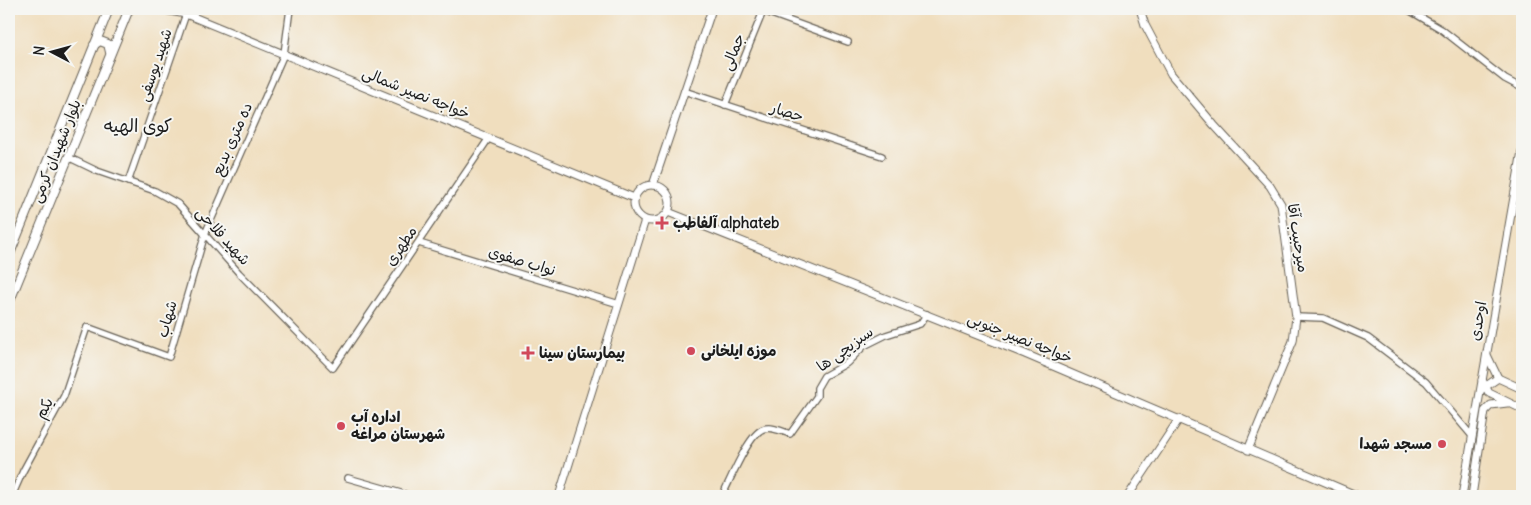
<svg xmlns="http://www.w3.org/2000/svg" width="1531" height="505" viewBox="0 0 1531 505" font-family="Delius,'Playpen Sans Arabic',sans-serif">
  <rect width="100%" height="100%" fill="#f6f6f2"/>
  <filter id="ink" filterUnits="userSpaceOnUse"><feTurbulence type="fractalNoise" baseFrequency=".02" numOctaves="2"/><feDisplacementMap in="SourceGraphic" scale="10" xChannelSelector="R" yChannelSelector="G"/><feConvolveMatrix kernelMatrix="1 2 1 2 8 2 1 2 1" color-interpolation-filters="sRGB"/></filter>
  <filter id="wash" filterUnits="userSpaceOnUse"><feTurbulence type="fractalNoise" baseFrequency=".0096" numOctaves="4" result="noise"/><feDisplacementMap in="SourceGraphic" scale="20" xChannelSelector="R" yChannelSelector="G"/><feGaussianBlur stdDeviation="1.12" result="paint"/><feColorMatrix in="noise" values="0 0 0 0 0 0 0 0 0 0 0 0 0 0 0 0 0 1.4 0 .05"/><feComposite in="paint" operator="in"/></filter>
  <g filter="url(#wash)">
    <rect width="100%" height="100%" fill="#f0debe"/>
  </g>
  <g filter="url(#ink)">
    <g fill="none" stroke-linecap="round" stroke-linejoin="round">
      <defs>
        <g id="minor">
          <path d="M1407,9L1441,29L1505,79L1522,88"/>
          <path d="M763,11L848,42"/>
          <path d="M684,91L882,156"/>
          <path d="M725,105L764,9"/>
          <path d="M68,157L97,171L155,191L178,204L239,273L333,368L489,138"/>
          <path d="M128,182L186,14"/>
          <path d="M419,243L619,304"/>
          <path d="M1296,317L1323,318L1368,338L1426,382L1472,436"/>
          <path d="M348,478L411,496"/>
          <path d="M12,496L23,471L64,396L87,327L169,357L205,234L284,54L290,9"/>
          <path d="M722,496C730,481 748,435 763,429C771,426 782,431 790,434L817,396V388L824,376L847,363L864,346L886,335L920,324L927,314"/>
        </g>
        <g id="tertiary">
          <path d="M159,9L186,14L634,198"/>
          <path d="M1140,9L1145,25L1171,74L1214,125L1270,186L1281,204L1296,317L1293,341L1248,450"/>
          <circle cx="652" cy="203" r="18"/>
          <path d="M653,185L712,9"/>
          <path d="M668,212L1025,354L1358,496"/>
          <path d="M1487,355L1498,378"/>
          <path d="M1498,378L1522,389"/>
          <path d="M1482,380L1489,393L1522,409"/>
          <path d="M1482,389L1498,378"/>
          <path d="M559,496L645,220"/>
          <path d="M1128,496L1179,419"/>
          <path d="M1462,496L1522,151"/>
          <path d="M1472,496L1485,411L1491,405L1507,403"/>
        </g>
        <g id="secondary">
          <path d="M94,45L100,41L108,44L110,52"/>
          <path d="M9,256L109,9"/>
          <path d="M9,303L129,9"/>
        </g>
      </defs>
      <use href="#minor" stroke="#666055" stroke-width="8"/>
      <use href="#tertiary" stroke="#666055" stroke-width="9"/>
      <use href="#secondary" stroke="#666055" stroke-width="10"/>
      <use href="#minor" stroke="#fff" stroke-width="5.5"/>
      <use href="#tertiary" stroke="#fff" stroke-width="7"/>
      <use href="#secondary" stroke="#fff" stroke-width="8"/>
    </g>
  </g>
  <g fill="#d1495b" stroke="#f6f6f2" stroke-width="2">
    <path d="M659.5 215.5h5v5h5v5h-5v5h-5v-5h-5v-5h5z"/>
    <circle cx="691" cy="351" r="5"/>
    <path d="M525.5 345.5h5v5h5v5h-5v5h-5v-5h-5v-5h5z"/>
    <circle cx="341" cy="426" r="5"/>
    <circle cx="1442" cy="444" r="5"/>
  </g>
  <g text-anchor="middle" stroke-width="4" stroke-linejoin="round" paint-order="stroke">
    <g font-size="15" fill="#1c1c1c" stroke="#f6f6f2">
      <text transform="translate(733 52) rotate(-68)" y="5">جمالی</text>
      <text transform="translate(155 65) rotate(-71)" y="5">شهید یوسفی</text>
      <text transform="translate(416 93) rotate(22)" y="5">خواجه نصیر شمالی</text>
      <text transform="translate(787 112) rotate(18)" y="5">حصار</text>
      <text transform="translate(232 139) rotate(-66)" y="5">ده متری بدیع</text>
      <text transform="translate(56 151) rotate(-68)" y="5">بلوار شهیدان کرمی</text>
      <text transform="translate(223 236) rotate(48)" y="5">شهید فلاحی</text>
      <text transform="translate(1298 238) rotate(81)" y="5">میرحبیب آقا</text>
      <text transform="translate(401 246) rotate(-56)" y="5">مطهری</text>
      <text transform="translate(522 261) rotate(17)" y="5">نواب صفوی</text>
      <text transform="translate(167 319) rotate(-74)" y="5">شهاب</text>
      <text transform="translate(1478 321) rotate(-80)" y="5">اوحدی</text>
      <text transform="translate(1020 338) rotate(22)" y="5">خواجه نصیر جنوبی</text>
      <text transform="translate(845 349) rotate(-36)" y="5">سبزیچی ها</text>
      <text transform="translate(44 408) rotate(-61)" y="5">یکم</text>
    </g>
    <g font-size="15" font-weight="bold" fill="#1c1c1c" stroke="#f6f6f2" text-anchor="start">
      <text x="673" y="228">آلفاطب alphateb</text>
      <text x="701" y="356">موزه ایلخانی</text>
      <text x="539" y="358">بیمارستان سینا</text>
      <text x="351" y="422">اداره آب<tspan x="351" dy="17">شهرستان مراغه</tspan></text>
      <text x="1432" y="449" text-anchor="end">مسجد شهدا</text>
    </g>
    <g font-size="18" fill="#1c1c1c" stroke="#f6f6f2">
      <text x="138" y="132">کوی الهیه</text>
    </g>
  </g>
  <rect width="1531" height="505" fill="none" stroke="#f6f6f2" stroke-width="30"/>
  <g transform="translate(52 52) rotate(276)" stroke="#f6f6f2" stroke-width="4" paint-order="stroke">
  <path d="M0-4L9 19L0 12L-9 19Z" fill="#1c1c1c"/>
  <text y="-8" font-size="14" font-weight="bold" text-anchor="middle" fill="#1c1c1c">N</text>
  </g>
</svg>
